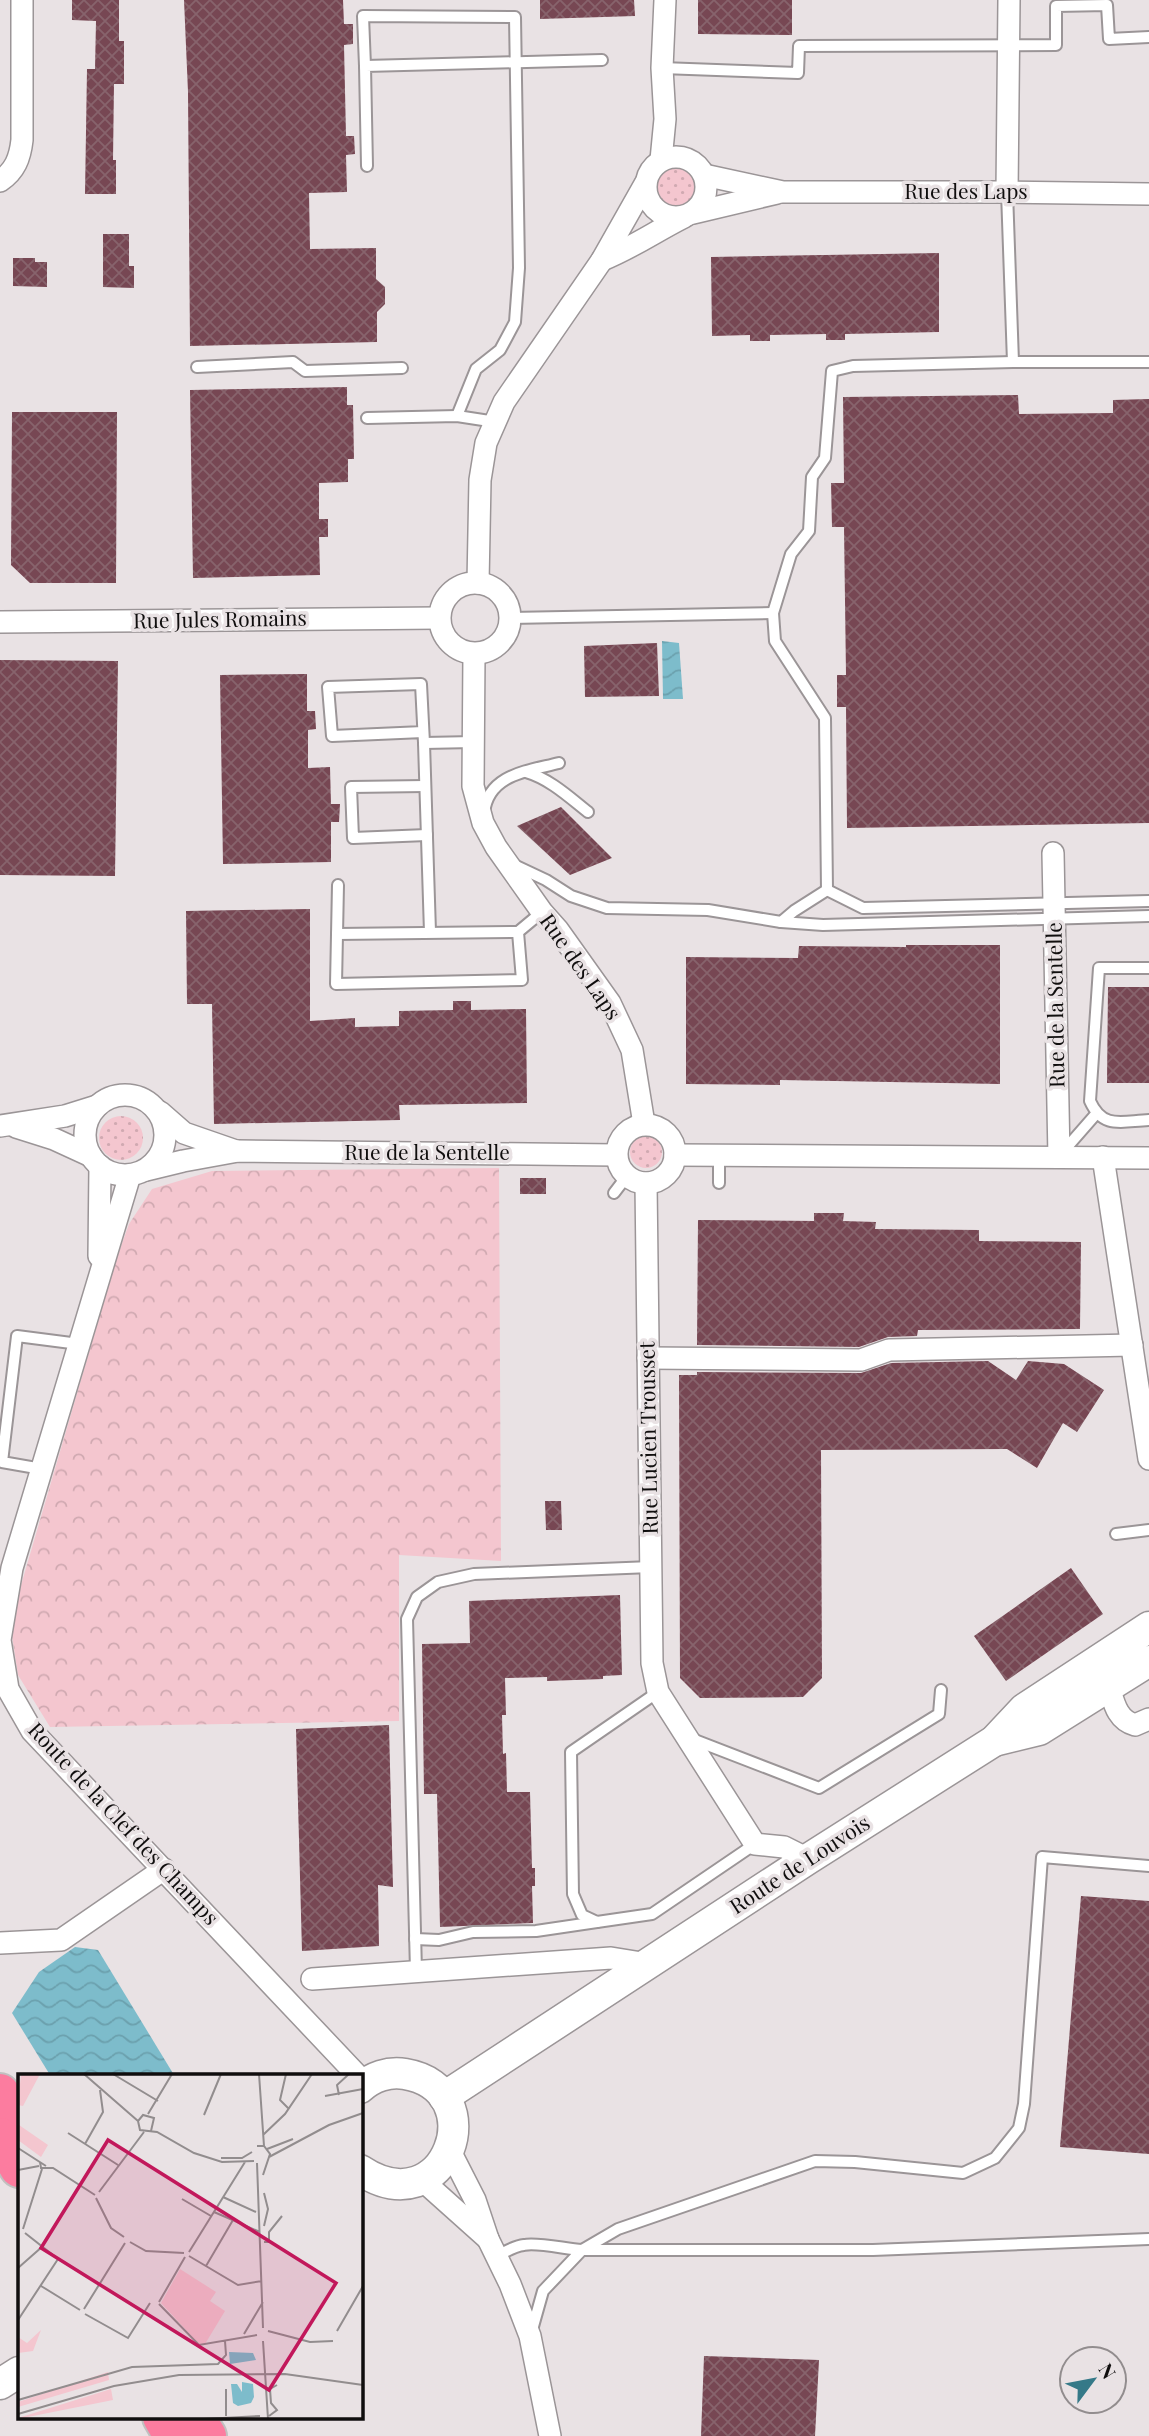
<svg xmlns="http://www.w3.org/2000/svg" width="1149" height="2436" viewBox="0 0 1149 2436" font-family="'Playfair Display',serif">
  <defs>
    <pattern id="grass-dots" width="8" height="8" patternUnits="userSpaceOnUse" patternTransform="scale(1.75)"><rect width="8" height="8" fill="#f4c6cf"/><path d="M2 2h.1M6 6h.1" fill="none" stroke="#d0a9b1" stroke-width="1.8" stroke-linecap="round"/></pattern>
    <pattern id="forest-crowns" width="20" height="18" patternUnits="userSpaceOnUse" patternTransform="scale(1.75)"><rect width="20" height="18" fill="#f4c6cf"/><path d="M2 6a3 3 0 1 1 6 0M12 15a3 3 0 1 1 6 0" fill="none" stroke="#d0a9b1"/></pattern>
    <pattern id="water-waves" width="16" height="10" patternUnits="userSpaceOnUse" patternTransform="scale(1.75)"><rect width="16" height="10" fill="#7dbccb"/><path d="M0 5q4-4 8 0t8 0" fill="none" stroke="#6ba0ad"/></pattern>
    <pattern id="building-cross-hatch" width="8" height="8" patternUnits="userSpaceOnUse" patternTransform="scale(1.75)"><rect width="8" height="8" fill="#774753"/><path d="M0 0l8 8M0 8l8-8" fill="none" stroke="#87636c"/></pattern>
  </defs>
  <rect width="100%" height="100%" fill="#e9e2e4"/>
  <g fill="url(#grass-dots)">
    <circle cx="677" cy="188" r="20"/>
    <circle cx="121" cy="1138" r="22"/>
    <circle cx="646" cy="1152" r="16"/>
  </g>
  <path fill="url(#forest-crowns)" d="M499,1168L501,1561L399,1555V1721L50,1727L18,1675L10,1623L116,1260L129,1224L152,1189L212,1171Z"/>
  <g fill="url(#water-waves)">
    <path d="M662,641L679,643L683,699H663Z"/>
    <path d="M75,1947L98,1950L174,2075H50L12,2013L39,1972Z"/>
  </g>
  <g fill="url(#building-cross-hatch)">
    <path d="M72,0H119V41H124V84H114L113,160H116V194H85L87,69H95L96,21L72,20Z"/>
    <path d="M184,0H343L344,24H353V44L344,45L346,136H354L355,154L346,155L347,192L309,193L310,249L376,248V279L385,287V304L377,312V342L190,346L188,92Z"/>
    <path d="M540,0H634L635,16L540,19Z"/>
    <path d="M698,0H792V35L698,34Z"/>
    <path d="M103,234H129V266H134V288L103,287Z"/>
    <path d="M939,253V332L845,334V340H826V334L770,335V341H750V335L712,336L711,257Z"/>
    <path d="M13,258H35V262H47V287L13,286Z"/>
    <path d="M347,387V405H353L354,459H348V482L319,483V519H328V537H319L320,575L193,578L190,390Z"/>
    <path d="M1018,395L1019,414L1113,413V400L1149,399V823L847,828L846,707H837V675H846L844,527H832L831,483H844L843,397Z"/>
    <path d="M12,412H117L116,583H30L11,565Z"/>
    <path d="M657,643L659,696L585,697L584,646Z"/>
    <path d="M0,660L118,661L115,876L0,875Z"/>
    <path d="M307,674V711H315L316,729L308,730V768L330,767L331,804H340L339,822H331V862L223,864L220,675Z"/>
    <path d="M561,807L612,858L570,875L517,826Z"/>
    <path d="M310,909V1021L355,1018V1027L399,1026V1011L453,1010V1001H471V1010L526,1009L527,1103L399,1105L400,1120L214,1124L212,1004H187L186,911Z"/>
    <path d="M906,945H1000V1084L780,1080V1085L686,1084V957L798,958L799,946L906,947Z"/>
    <path d="M1108,987H1149V1083H1107Z"/>
    <rect x="520" y="1178" width="26" height="16"/>
    <path d="M814,1213H844L843,1221L876,1222L875,1229L979,1230V1241L1081,1242L1080,1329L918,1330L917,1336L888,1337L859,1347L697,1345L698,1220L814,1221Z"/>
    <path d="M988,1361L1016,1380L1028,1361L1064,1364L1104,1390L1077,1432L1063,1423L1037,1468L1007,1449L821,1450L822,1678L803,1697L700,1698L680,1678L679,1375H697V1372L861,1373L891,1363Z"/>
    <path d="M545,1501H561L562,1530H546Z"/>
    <path d="M1071,1568L1103,1614L1006,1681L974,1636Z"/>
    <path d="M620,1595L622,1675L603,1676V1679L547,1681V1677L505,1678L506,1715H502L503,1754L506,1753L507,1792H530L532,1868H535V1886H532L533,1923L440,1927L437,1794H424L422,1644L470,1643L469,1601Z"/>
    <path d="M389,1725L393,1887L378,1885L379,1946L302,1951L296,1729Z"/>
    <path d="M1081,1896L1149,1901V2154L1060,2147Z"/>
    <path d="M704,2356L819,2360L815,2436H701Z"/>
  </g>
  <g fill="none" stroke-linecap="round" stroke-linejoin="round">
    <defs>
      <g id="service">
        <path d="M365,66L363,16L515,17L519,268L515,322L500,350L476,369L457,416"/>
        <path d="M662,68L798,73L799,46L1056,45V6L1107,5L1109,39L1149,37"/>
        <path d="M367,166L365,66L602,60"/>
        <path d="M1007,192L1013,362H1149"/>
        <path d="M197,367L293,362L305,371L402,368"/>
        <path d="M367,418L457,416L496,422"/>
        <path d="M510,618L773,613"/>
        <path d="M423,732L332,736L328,687L421,684L424,743L430,932"/>
        <path d="M424,743L474,742"/>
        <path d="M526,772C550,779 569,797 588,812"/>
        <path d="M425,786L351,787L353,838L427,835"/>
        <path d="M484,813C488,774 528,771 559,763"/>
        <path d="M512,864L546,880L571,896L607,908L708,910L781,922L794,911L827,890"/>
        <path d="M338,885L336,984L522,980L518,932L542,912"/>
        <path d="M827,890L825,718L775,641L773,613L791,554L809,531L812,477L825,458L832,371L853,366L1013,362"/>
        <path d="M827,890L863,908L1149,901"/>
        <path d="M781,922L823,925L1149,916"/>
        <path d="M337,934L518,932"/>
        <path d="M1149,968H1099L1090,1101C1103,1130 1122,1121 1149,1120"/>
        <path d="M1061,1154L1096,1114"/>
        <path d="M719,1155V1183"/>
        <path d="M614,1193L627,1176"/>
        <path d="M42,1469L2,1462L17,1336L79,1344"/>
        <path d="M1116,1534L1149,1530"/>
        <path d="M658,1692L571,1752L573,1894L582,1915L597,1922L652,1914L755,1844"/>
        <path d="M692,1739L819,1788L939,1714L941,1690"/>
        <path d="M415,1939L439,1940L473,1932L536,1931L597,1922"/>
        <path d="M416,1971L407,1619L417,1597L438,1582L474,1574L651,1567"/>
        <path d="M497,2256C505,2252 514,2246 524,2245C537,2242 566,2249 582,2250H873L1149,2239"/>
        <path d="M532,2330L543,2291L582,2250L618,2229L815,2161L855,2162L963,2173L995,2158L1019,2128L1024,2104L1042,1857L1149,1866"/>
      </g>
      <g id="minor">
        <circle cx="676" cy="187" r="30"/>
        <path d="M661,160L665,119L662,68L665,0"/>
        <path d="M704,175L783,192H1007L1149,194"/>
        <path d="M0,181C15,171 20,158 22,140V0"/>
        <path d="M1007,192L1009,0"/>
        <path d="M693,213L777,193"/>
        <path d="M602,260C632,248 656,231 684,217"/>
        <path d="M478,583L480,480L486,443L504,402L602,260L645,184"/>
        <circle cx="475" cy="618" r="35"/>
        <path d="M0,622L439,618"/>
        <path d="M474,654L473,786L483,823L496,847L542,912L558,930L610,1003L632,1050L644,1124"/>
        <path d="M1053,853L1059,1157"/>
        <circle cx="125" cy="1135" r="40"/>
        <path d="M160,1112L184,1133L236,1151"/>
        <circle cx="646" cy="1154" r="29"/>
        <path d="M0,1126L65,1116L97,1106"/>
        <path d="M16,1127L54,1139L91,1156"/>
        <path d="M675,1155L1149,1158"/>
        <path d="M1103,1157L1149,1459"/>
        <path d="M146,1170L183,1161L238,1151L616,1155"/>
        <path d="M130,1175L12,1568L0,1640L8,1689L32,1731L358,2076"/>
        <path d="M646,1183L652,1663L658,1692L755,1844L784,1847L808,1859"/>
        <path d="M99,1256L100,1166"/>
        <path d="M648,1358L861,1360L889,1350L1132,1345"/>
        <path d="M1109,1687C1114,1703 1117,1720 1135,1725L1149,1719"/>
        <path d="M0,1943L61,1940L164,1869"/>
        <path d="M312,1979L611,1958L648,1964"/>
        <path d="M450,2151L475,2200L488,2239L510,2284L530,2336L550,2436"/>
        <path d="M422,2180L488,2239"/>
      </g>
      <g id="secondary">
        <path d="M994,1741L1039,1730L1149,1661"/>
        <path d="M360,2088C372,2077 389,2071 405,2074C495,2089 447,2228 360,2170"/>
        <path d="M444,2097L808,1859L994,1741L1024,1709L1149,1627"/>
        <path d="M0,2384L19,2372"/>
      </g>
      <g id="motorway">
        <path d="M0,2093L19,2122"/>
        <path d="M0,2137L19,2168"/>
        <path d="M162,2417L173,2436"/>
        <path d="M195,2417L207,2436"/>
      </g>
    </defs>
    <use href="#service" stroke="#9b9597" stroke-width="14"/>
    <use href="#minor" stroke="#9b9597" stroke-width="24"/>
    <use href="#secondary" stroke="#9b9597" stroke-width="33"/>
    <use href="#motorway" stroke="#c1c0c0" stroke-width="42"/>
    <use href="#service" stroke="#fff" stroke-width="10"/>
    <use href="#minor" stroke="#fff" stroke-width="21"/>
    <use href="#secondary" stroke="#fff" stroke-width="30"/>
    <use href="#motorway" stroke="#fc7c9f" stroke-width="38"/>
  </g>
  <g text-anchor="middle" stroke-width="7" stroke-linejoin="round" paint-order="stroke">
    <g font-size="21" fill="#100e0e" stroke="#e9e2e4">
      <text x="966" y="199">Rue des Laps</text>
      <text transform="translate(220 620) rotate(-1)" y="7">Rue Jules Romains</text>
      <text transform="translate(580 967) rotate(55)" y="7">Rue des Laps</text>
      <text transform="translate(1056 1005) rotate(-91)" y="7">Rue de la Sentelle</text>
      <text x="427" y="1160">Rue de la Sentelle</text>
      <text transform="translate(649 1438) rotate(-91)" y="7">Rue Lucien Trousset</text>
      <text transform="translate(123 1824) rotate(47)" y="7">Route de la Clef des Champs</text>
      <text transform="translate(800 1865) rotate(-33)" y="7">Route de Louvois</text>
    </g>
  </g>
  <g transform="translate(18 2074)">
    <rect width="345" height="345" fill="#e9e2e4"/>
    <path d="M90,298L91,306L0,333V328ZM93,315L95,326L0,345V344Z" fill="#f4c6cf"/>
    <path d="M162,195L198,218L192,227L207,237L187,270H181L143,229ZM23,256L15,277L0,279V263L9,269Z" fill="#f4c6cf"/>
    <path d="M3,0H22L5,32L0,31ZM1,51L30,71L23,83L0,66Z" fill="#f4c6cf"/>
    <path d="M211,278L235,279L238,286L212,290ZM224,308L235,310L236,323L233,329L220,332L215,329L213,310H219L224,318Z" fill="#7dbccb"/>
    <path fill="none" stroke="#928d8e" stroke-width="2" d="M66,0L120,47M95,0L140,27M241,0L246,72M268,0L262,26L271,35M321,21L319,11L331,0M307,22L345,15M130,40L154,0M186,41L203,0M133,57L136,44L125,41L120,47L122,56L139,58L176,79L204,88L236,87M50,59L100,91M245,61L267,40L294,0M67,70L85,38L82,16M239,72H246L252,80L245,101M0,74L28,92M249,75L275,65M251,83L311,51L345,39M203,84H224L234,78M22,88L23,94H35L77,121M239,89L245,254M0,96L21,92M81,118L126,58M205,123L238,138M78,124L93,154L106,163M164,125L193,142M196,138L242,158M246,152L250,135L246,119M5,155L24,95M112,168L128,177L166,179M246,168H251V158L264,142M171,178L227,88M171,182L220,211L244,207M188,192L215,146M0,194L25,172M23,212L62,236M141,228L167,183M141,230L181,271L239,261M66,235L107,169M67,240L110,264L132,229M0,246L40,185L7,159M250,257L292,268L315,267M319,257L345,212M226,260L245,228M245,267L250,345M208,315V342M0,326L114,293L200,290L208,281L207,267M0,340L96,312L161,301L267,300L345,311M251,342L259,336L253,329L252,315L259,311M186,345L242,342"/>
    <path fill="#c2185b" fill-opacity="0.15" stroke="#c2185b" stroke-width="3.5" d="M90,66L318,209L251,316L23,174Z"/>
    <rect width="345" height="345" fill="none" stroke="#100e0e" stroke-width="3.5"/>
  </g>
  <g transform="translate(1093 2380) rotate(58)"><circle r="33" fill="#e9e2e4" stroke="#928d8e" stroke-width="2"/>
  <path d="M0-5L12 26L0 18L-12 26Z" fill="#357988"/>
  <text y="-10" font-size="19" font-weight="bold" text-anchor="middle" fill="#100e0e">N</text>
  </g>
</svg>
